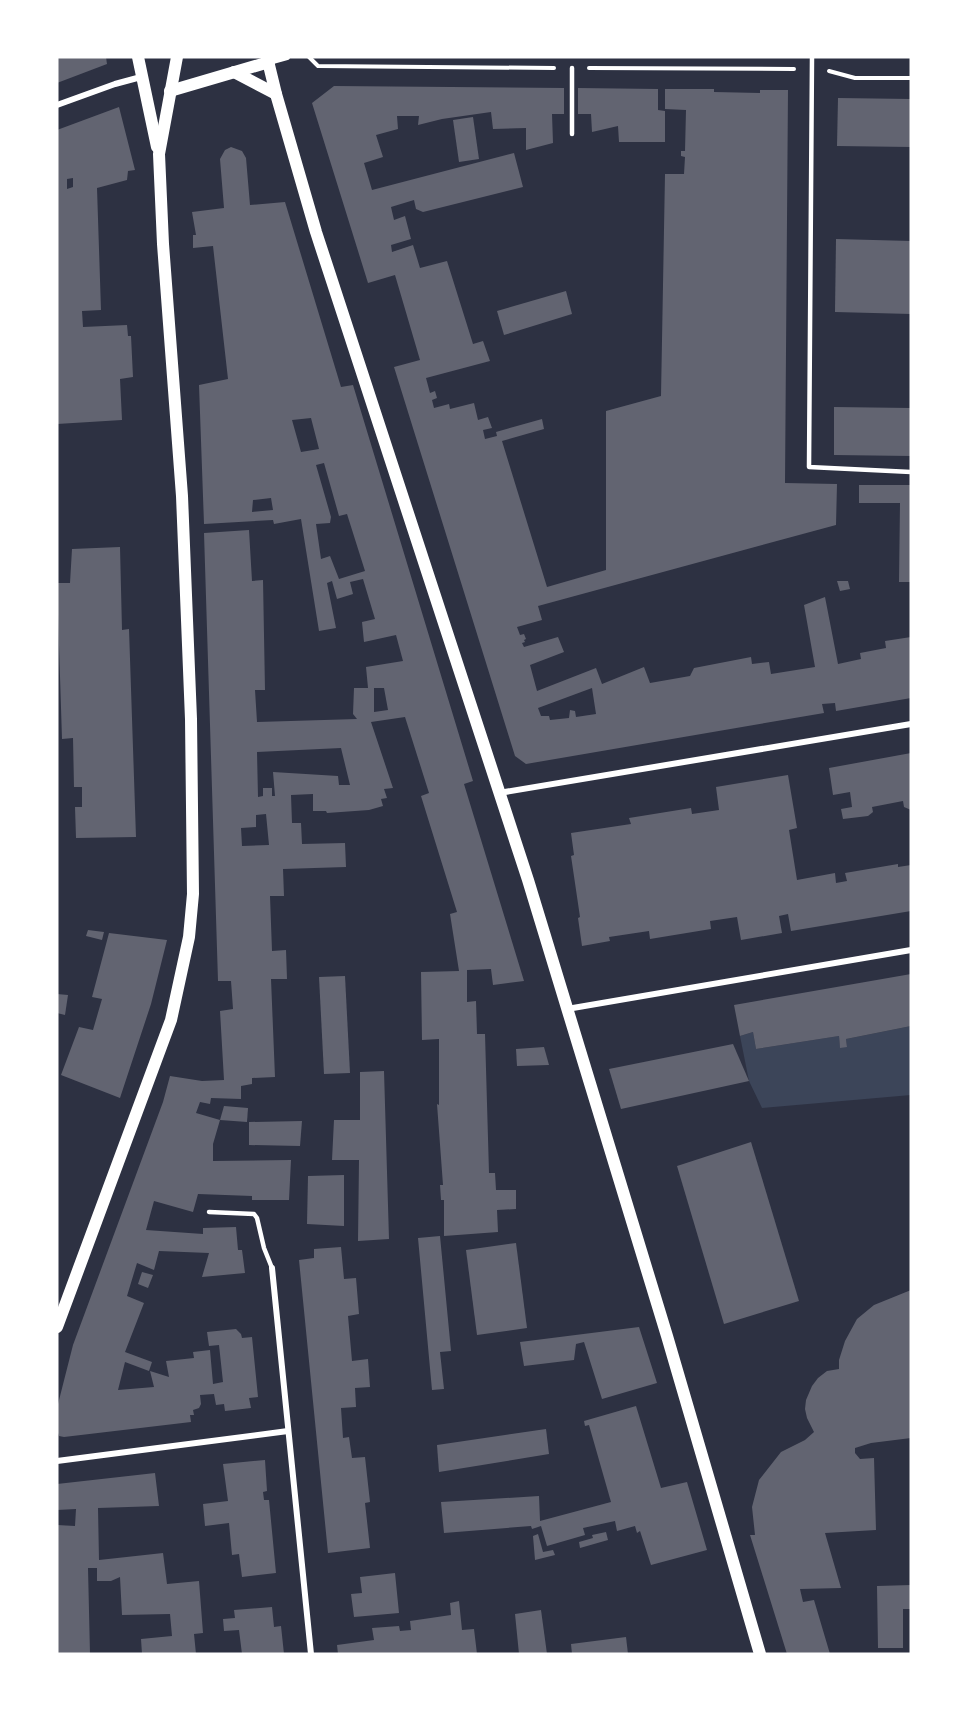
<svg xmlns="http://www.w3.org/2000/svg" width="968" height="1711" viewBox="0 0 968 1711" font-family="'Source Sans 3',sans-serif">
  <rect width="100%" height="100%" fill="#2d3142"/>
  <path fill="#3c4559" d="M911,1026V1095L762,1108L749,1081L740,1036L753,1032L756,1049L839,1036L840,1047H847L846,1039Z"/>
  <g fill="#626471" fill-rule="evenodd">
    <path d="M57,57H106L107,64L57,83Z"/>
    <path d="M334,86L564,88V114H552L553,143L526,150V128L493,129L491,112L442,119L418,125L419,116H397L398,129L376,135L383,157L364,163L372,190L514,153L523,187L423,212L416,209L414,200L391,207L394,220L405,216L411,239L391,245L392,252L413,245L420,268L447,261L473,344L483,341L490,361L426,378L430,393L435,391L437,398L432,400L434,408L449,404L450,409L474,403L478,420L488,417L492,428L483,430L485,439L497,436L496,432L542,419L544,429L502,441L547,587L606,570V411L661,396L665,174H684L685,157L681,156V151H685L686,110L665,109V89H714V92L760,93V90H788L785,483L837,484L836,525L538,606L542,620L517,627L520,635L524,634L526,639L524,640L525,642L522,643L524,647L558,637L564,652L530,665L537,691L596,668L602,684L644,667L650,683L690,676L694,668L751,657L752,664L769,662L771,674L815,667L804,605L825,597L838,664L861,659L860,653L886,648L885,641L911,637V698L836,711L835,703L822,704L824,713L526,764L515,756L394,367L420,360L395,275L368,283L312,103ZM592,688L596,714L576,717L575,711L570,710L569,718L550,720L549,716H541L538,708Z"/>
    <path d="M578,88L658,89V110L665,111V142H619L618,126L592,132L591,114H578Z"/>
    <path d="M838,98L911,99V147L837,146Z"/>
    <path d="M119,107L135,170L128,171L127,180L97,188L101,310L82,311L83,327L127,325L128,336H131L133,377L120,379L122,420L57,424V130ZM73,178V187L67,189V179Z"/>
    <path d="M473,117L479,159L459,162L453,120Z"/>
    <path d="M231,147L242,151L246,158L250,205L285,202L341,387L353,385L473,781L464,784L524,981L493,985L491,969L467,970V1002L476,1001L477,1034H485L489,1173H495L496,1190H516V1209L497,1210L498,1232L444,1236V1200H441L440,1185H443L437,1104L439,1105V1039L422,1040L421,972L459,971L450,914L457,912L421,796L429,793L405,717L371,722L393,788L384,789L387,798L381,799L383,806L369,810L327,813L326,811H313V794L291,795L292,823H301L302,844L345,843L346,867L283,869L284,896H270L272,951L286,950L287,979H271L275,1077L252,1078V1084L241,1086V1099L211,1098L210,1104L200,1102L196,1113L220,1120L213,1144V1161L291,1160L289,1200H252V1196L198,1194L193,1212L154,1201L146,1230L203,1234V1228L236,1227L238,1250H242L245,1273L202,1277L209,1253L159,1251L154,1270L137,1263L127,1296L144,1303L125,1352L152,1362L149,1371L125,1362L118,1390L154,1387L150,1371L169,1377L166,1361L194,1358L193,1352L210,1350L213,1384L223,1382L219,1345L209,1346L207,1332L236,1329L241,1334L242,1338L252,1337L258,1397L249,1398L251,1408L225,1411L224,1404L216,1405L214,1394L200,1395L201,1404L199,1408L193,1410L194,1415H190L191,1422L64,1437L59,1436L57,1430V1408L73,1345L163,1102L170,1076L202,1081L224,1080L220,1011L233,1009L231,981H218L204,533L249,530L252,581L263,580L265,690H255L257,722L357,719L353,714L354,688H368L366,667L403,661L396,635L364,642L362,622L375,619L363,579L350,582L353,594L337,599L332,581L327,583L336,628L319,631L301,519L274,524L273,520L204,524L199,385L228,379L213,246L193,248V235H196L192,212L224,208L220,159L225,150ZM311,418L319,449L301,452L292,420ZM324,463L339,516L347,514L365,571L339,579L330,556L321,559L316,524L330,523L331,517L316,465ZM271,498L273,510L252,512L253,500ZM374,688H384L388,710L374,712ZM341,748L350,785H339L338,776L273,772L275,796H272V788H263V796L258,797L257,752ZM266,814L269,845L242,846L241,828L256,827V815Z"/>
    <path d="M836,239L911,241V314L835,312Z"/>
    <path d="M566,291L572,314L504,335L497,311Z"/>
    <path d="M834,407L911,408V456L834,455Z"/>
    <path d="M859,485H911V582H899L900,503H859Z"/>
    <path d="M120,547L122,630L129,629L136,837L76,838L75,807H82V787H74L73,738L62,739L57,583H70L72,549Z"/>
    <path d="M837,581H848L850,589L840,591Z"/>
    <path d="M911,753V810L904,807L903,801L872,807L873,812L868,816L843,819L841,809L852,807L850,792L833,795L829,768Z"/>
    <path d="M788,775L797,828L789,830L797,880L835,873L836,883L847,881L845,873L898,864V867L911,865V911L791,931L788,914L779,916L782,933L741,940L737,917L710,921L711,929L650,939L649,931L609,937L610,941L582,946L578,918L580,917L571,856L574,855L571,833L631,824L629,818L691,808L692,814L719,810L716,787Z"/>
    <path d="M88,930L104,932L102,940L86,936Z"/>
    <path d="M109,933L167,940L151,1004L120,1098L61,1075L79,1027L93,1030L102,999L92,997Z"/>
    <path d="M911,974V1026L846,1039L847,1047L840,1048L839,1036L756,1049L753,1032L740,1036L734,1005Z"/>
    <path d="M345,976L350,1073L324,1074L319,977Z"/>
    <path d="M57,994L68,995L65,1015L57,1013Z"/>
    <path d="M733,1044L749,1081L621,1109L609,1069Z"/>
    <path d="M544,1047L549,1065L517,1066L516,1049Z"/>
    <path d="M384,1071L389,1239L358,1241L359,1160H332L334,1120H360V1072Z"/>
    <path d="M224,1106L248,1108L247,1122L220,1120Z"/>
    <path d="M302,1121L300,1146L249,1145V1122Z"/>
    <path d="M751,1142L799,1301L724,1324L677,1166Z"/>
    <path d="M344,1175V1226L307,1224L308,1176Z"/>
    <path d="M440,1236L451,1351L440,1352L444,1389L432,1390L418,1238Z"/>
    <path d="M516,1243L527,1328L477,1335L466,1250Z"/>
    <path d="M341,1247L344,1279L356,1278L359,1314L348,1316L352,1361L368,1359L370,1387L355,1388L356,1407L341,1408L343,1438L349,1437L352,1458L365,1457L370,1502L365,1503L370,1548L328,1553L299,1260L314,1258V1249Z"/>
    <path d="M142,1272L153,1275L148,1288L138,1284Z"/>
    <path d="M911,1290V1438L871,1443L855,1448V1453L860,1459L874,1458L876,1530L825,1533L841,1588L800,1589L803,1602L814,1600L830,1654H787L750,1535H755L752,1507L759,1480L781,1452L805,1440L814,1432L807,1418L805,1409L806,1400L812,1386L818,1378L827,1371L839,1369V1360L845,1341L857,1319L874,1305Z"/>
    <path d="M639,1327L657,1383L602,1399L584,1342L576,1344L574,1360L524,1366L520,1342Z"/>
    <path d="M636,1406L661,1488L687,1482L707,1550L651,1565L640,1531L637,1533L635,1526L617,1531L615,1521L583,1528L585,1535L547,1546L541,1526L532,1529L531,1526L444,1533L441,1502L539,1496L540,1521L611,1502L589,1425L585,1426L584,1421Z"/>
    <path d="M546,1429L549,1454L439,1472L437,1445Z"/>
    <path d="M265,1460L267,1491L263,1492L264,1500H269L276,1573L242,1577L239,1554L232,1555L229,1523L205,1526L203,1504L228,1501L223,1464Z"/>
    <path d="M155,1473L159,1506L98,1508L99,1560L163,1553L167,1584L199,1581L203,1633L194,1634L196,1654H142L141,1639L172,1636L170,1614L122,1615L120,1577L111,1581H97V1568H88L90,1654H57V1525L75,1526L76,1509L57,1510V1484Z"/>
    <path d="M606,1532L608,1540L580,1548L579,1542L593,1538L592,1535Z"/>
    <path d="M538,1534L543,1552L553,1550L555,1555L535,1560L533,1536Z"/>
    <path d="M395,1573L399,1613L354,1617L351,1594L362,1593L360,1577Z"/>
    <path d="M911,1585V1609H903V1648H878L877,1586Z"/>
    <path d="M459,1601L462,1630L474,1629L477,1654H338L337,1645L374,1640L372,1628L399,1626L400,1631L411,1630L410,1621L451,1615L450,1603Z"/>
    <path d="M272,1607L274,1627L281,1626L284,1654H242L239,1630L224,1631L223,1619L235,1618L234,1610Z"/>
    <path d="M541,1610L547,1654H519L515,1614Z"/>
    <path d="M626,1637L628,1654H572L571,1644Z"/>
  </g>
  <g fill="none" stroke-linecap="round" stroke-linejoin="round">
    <g stroke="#fff" stroke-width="4">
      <path d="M309,57L318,66L554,68"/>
      <path d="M589,68L794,69"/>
      <path d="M829,71L855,78H911"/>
    </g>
    <g stroke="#fff" stroke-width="4.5">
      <path d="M812,57L809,467L911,472"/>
      <path d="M572,134V68"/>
      <path d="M209,1212L254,1214L257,1218L264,1248L272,1268"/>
    </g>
    <g stroke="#fff" stroke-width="6">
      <path d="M269,62L287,57"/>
      <path d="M57,105L115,84L141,77"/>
      <path d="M499,793L911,724"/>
      <path d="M567,1009L911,950"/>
      <path d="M272,1268L311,1654"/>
      <path d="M57,1461L288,1431"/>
    </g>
    <g stroke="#fff" stroke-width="12">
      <path d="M138,57L157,147"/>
      <path d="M267,57L276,94L316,232L528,880L667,1336L760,1654"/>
      <path d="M234,72L276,94"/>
      <path d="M170,91L269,62"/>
      <path d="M57,1327L171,1020L189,937L193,894L191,719L182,496L163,244L159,154L177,57"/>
    </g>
  </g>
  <rect width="968" height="1711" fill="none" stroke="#ffffff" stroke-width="117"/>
</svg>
